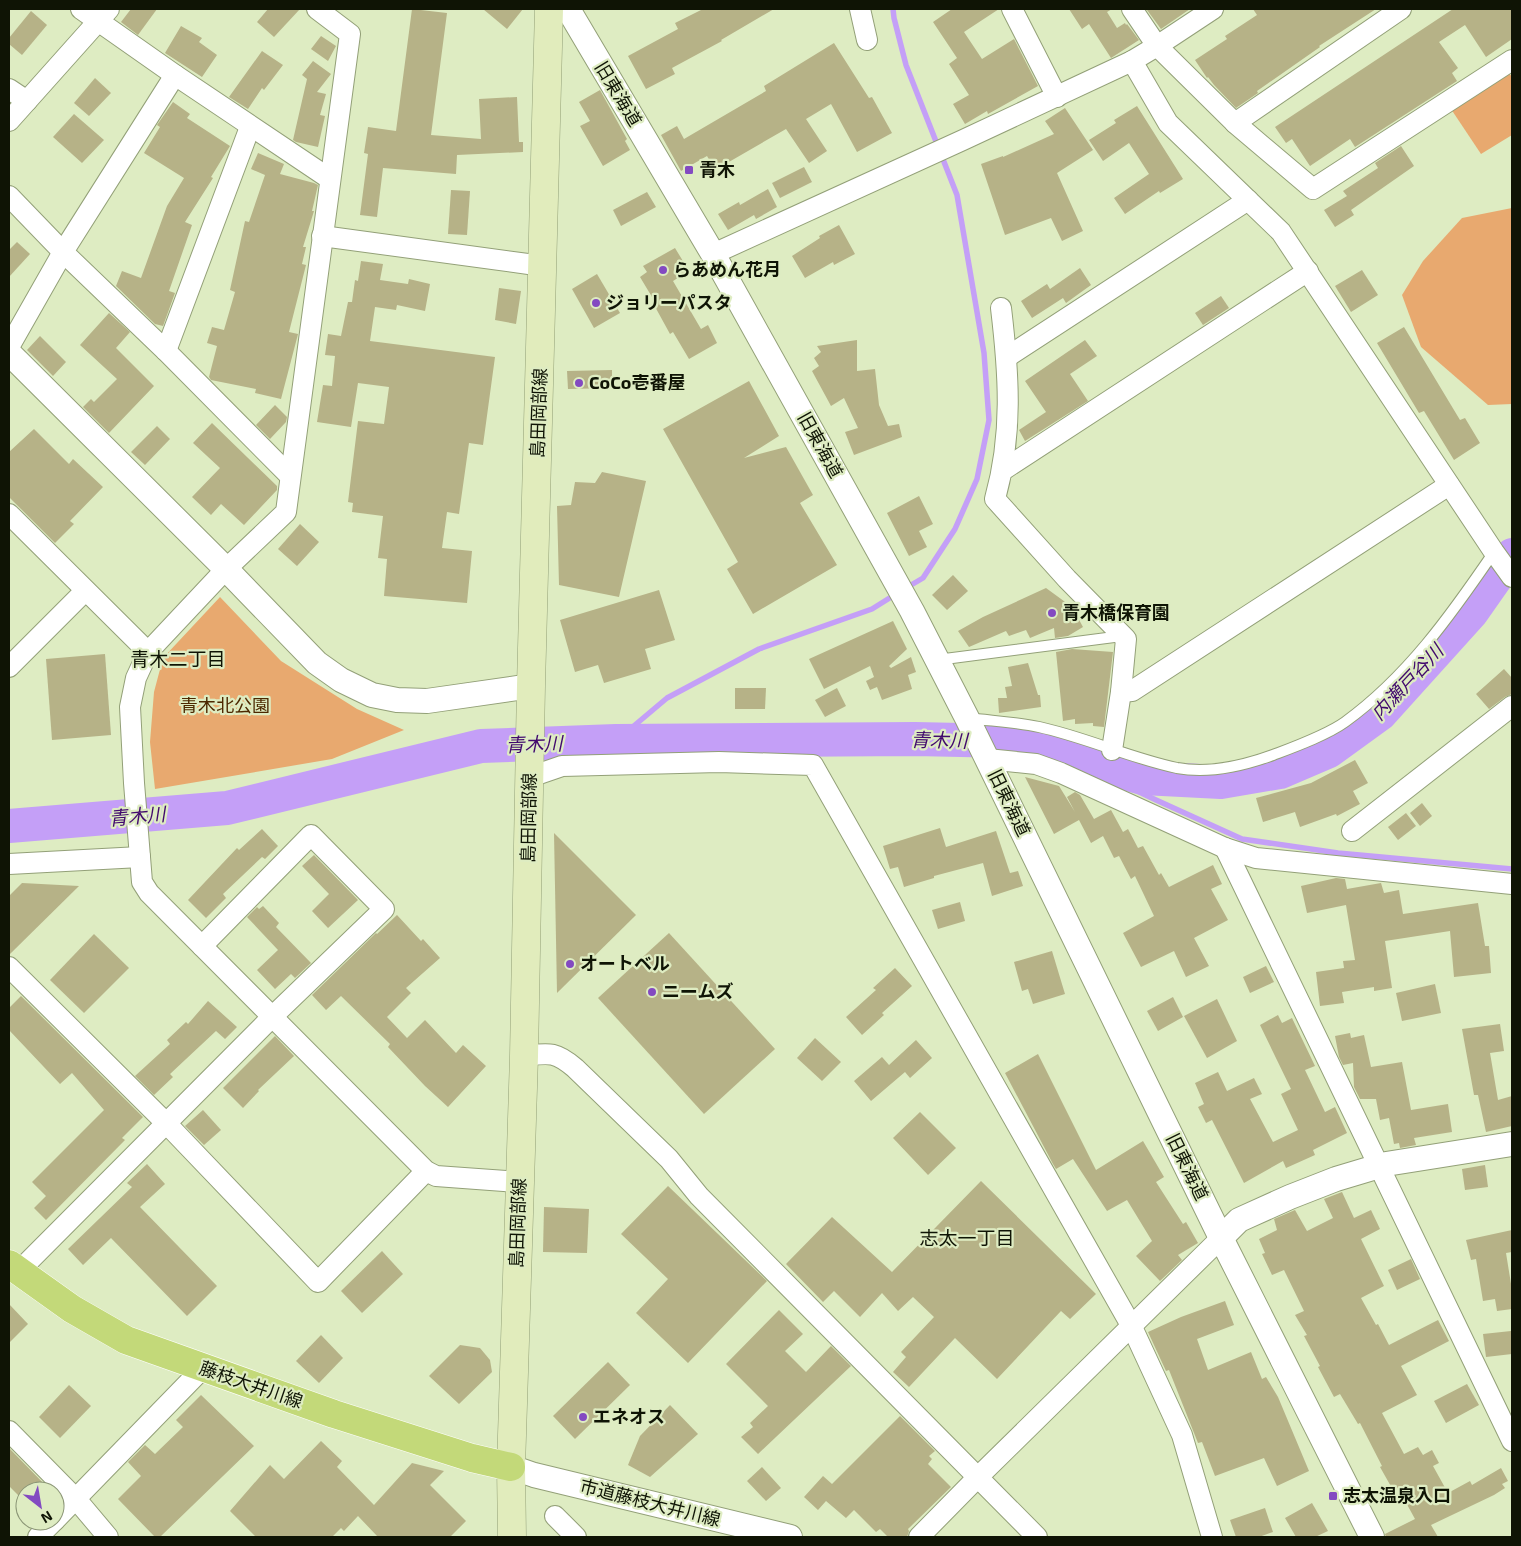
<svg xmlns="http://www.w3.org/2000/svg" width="1521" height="1546" viewBox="0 0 1521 1546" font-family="'Exo 2','Noto Sans JP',sans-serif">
  <rect width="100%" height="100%" fill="#deecc2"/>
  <g fill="#e8a96f">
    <path d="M1506,69L1512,77V135L1481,154L1449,106Z"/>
    <path d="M1512,208V404L1488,405L1421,347L1402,295L1423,261L1462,218Z"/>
    <path d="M220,597L281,661L357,709L404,730L332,759L155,789L150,742L154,692L163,658Z"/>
  </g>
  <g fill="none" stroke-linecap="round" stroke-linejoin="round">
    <g stroke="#c49ff7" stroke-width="5.5">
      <path d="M893,9L894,18L906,65L957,195L984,353L989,420L977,479L955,529L923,578L906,588"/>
      <path d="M616,741L667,698L759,649L872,609L896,594"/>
      <path d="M1066,757L1156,800L1242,839L1338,853L1512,869"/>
    </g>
    <path stroke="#c49ff7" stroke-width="34" d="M9,826L227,808L481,746L616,741L915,739L1008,741L1143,778L1221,782L1280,772L1329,751L1380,714L1472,612L1512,555"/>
  </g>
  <g fill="#b6b287">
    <path d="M131,9H157L138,35L121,22Z"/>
    <path d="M268,9H300L274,37L257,22Z"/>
    <path d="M412,9L447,13L431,135L481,139L479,99L517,97L519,142H523V152L457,155L456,174L383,168L377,217L360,215L368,154L364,153L368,127L396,131Z"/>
    <path d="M483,9H523L507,29Z"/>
    <path d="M703,9H774L721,40L722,41L672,68L675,74L646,89L628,56L678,29L675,23Z"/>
    <path d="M952,9H999L964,32L982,59L1014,39L1038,86L988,114L987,111L965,124L953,104L969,95L949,64L957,58L933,22Z"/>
    <path d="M1069,9H1112L1107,12L1117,28L1125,23L1126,25L1127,24L1139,40L1111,58L1089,24L1082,29Z"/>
    <path d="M1149,9H1190L1161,29L1147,10Z"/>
    <path d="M1253,9H1376L1319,46L1320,47L1257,91L1258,93L1236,108L1214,85L1208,77L1207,78L1195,60L1227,39L1225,36L1257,15Z"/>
    <path d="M1453,9H1512V39L1486,57L1465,25L1439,42L1458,68L1452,73L1457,81L1355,147L1350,139L1310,166L1292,139L1286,143L1275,127Z"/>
    <path d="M31,11L47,25L22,55L9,44V38Z"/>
    <path d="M181,26L202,38L199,42L217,55L202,77L165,53Z"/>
    <path d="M321,36L336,46L328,61L311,49Z"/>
    <path d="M834,43L869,98L872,97L892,133L857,152L831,104L806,119L827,151L809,163L786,129L715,170L707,156L681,171L661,135L677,126L684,139L766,91L764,86Z"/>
    <path d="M262,51L283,65L264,90L262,88L248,109L229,97Z"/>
    <path d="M313,61L331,74L317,92L326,94L320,115L325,116L318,147L296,142L293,140L307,79L302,75Z"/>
    <path d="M95,78L111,93L89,116L74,103Z"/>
    <path d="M600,90L627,139L625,141L630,150L603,166L580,126L590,121L579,102Z"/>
    <path d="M173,102L190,114L187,118L230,146L211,177L213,178L185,222L192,225L169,291L175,293L163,326L155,324L116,286L122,271L141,278L167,206L184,178L144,153L160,127L157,125Z"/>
    <path d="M1137,106L1183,179L1160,193L1159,191L1125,214L1114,198L1149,174L1129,143L1103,161L1089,140L1116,123L1114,120Z"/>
    <path d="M1065,108L1093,150L1057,173L1083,231L1062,241L1051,218L1005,235L981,164L1003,156V157L1054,134L1045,121Z"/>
    <path d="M74,114L104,140L82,163L53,137Z"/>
    <path d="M1401,146L1414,166L1351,210L1354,215L1335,227L1324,210L1347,196L1343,191L1378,168L1375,163Z"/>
    <path d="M258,153L284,164L280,174L314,183L318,185L312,211H314L303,247H306L302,264L306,265L289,332L298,334L297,338L281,399L255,393L256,389L211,380L209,377L217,346L207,343L212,327L224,330L235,292L230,290L245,221L249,222L265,175L251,169Z"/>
    <path d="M804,167L812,182L780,198L772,183Z"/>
    <path d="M768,189L777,207L756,219L754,215L728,230L718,214L739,202L740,205Z"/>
    <path d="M451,190L470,191L467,235L448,234Z"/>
    <path d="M647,192L656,207L621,226L613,210Z"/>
    <path d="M839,225L855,254L834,265L833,262L805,278L792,256L820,238L819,236Z"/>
    <path d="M17,242L30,254L9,277V250Z"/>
    <path d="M675,248L689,271L673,281L701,329L708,325L717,343L689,359L673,332L670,334L653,303L655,302L640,277L647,272L643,266Z"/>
    <path d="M361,261L383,264L380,280L408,284L409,279L430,284L425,311L397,305L396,310L375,307L370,341L495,357L483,445L469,443L459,514L447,512L442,548L472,551L467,603L384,596L387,559L378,558L383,516L352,512L353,503L348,502L358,421L384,424L389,387L358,383L351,427L317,422L323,385L332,386L335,356L325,355L328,334L341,336L348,302H352L355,280L358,281Z"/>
    <path d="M1080,268L1091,285L1066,303L1063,298L1032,318L1021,301L1047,284L1050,289Z"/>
    <path d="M1362,270L1378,295L1351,312L1335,286Z"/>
    <path d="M597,274L620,313L594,328L572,289Z"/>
    <path d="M499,288L521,291L516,324L495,320Z"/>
    <path d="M1221,296L1229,308L1203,325L1195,313Z"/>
    <path d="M109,313L130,332L116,348L154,386L109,433L83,407L91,399L94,402L117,379L80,345Z"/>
    <path d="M1404,327L1460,420L1465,418L1480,443L1454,460L1424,411L1419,413L1377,343Z"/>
    <path d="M40,336L66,362L53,376L27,350Z"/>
    <path d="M857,340V371L875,369L879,405L888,426L899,424L902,437L854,455L845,432L858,428L844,398L831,406L812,371L819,366L814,358L821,352L817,346Z"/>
    <path d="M1085,340L1097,356L1070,374L1088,401L1025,441L1019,430L1046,412L1025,381Z"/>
    <path d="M612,370V388L568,389L567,371Z"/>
    <path d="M749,381L779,436L744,458L786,447L813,495L800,503L837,565L753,614L727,569L738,562L663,429Z"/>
    <path d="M275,405L287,417L286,422L270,439L256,425Z"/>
    <path d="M212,423L277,486V490L244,525L221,504L211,515L192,497L220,468L193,443Z"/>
    <path d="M157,426L170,439L145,465L131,452Z"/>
    <path d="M34,429L69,464L73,459L103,487L70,521L74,524L55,543L9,497V452Z"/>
    <path d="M602,472L646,481L619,597L559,585L557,506L571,505L575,482L595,483Z"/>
    <path d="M919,496L933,524L919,531L927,547L909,556L887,513Z"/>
    <path d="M300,524L319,542L297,566L278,549Z"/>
    <path d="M953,575L968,591L947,610L932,595Z"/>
    <path d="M1046,588L1072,607L1083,627L1068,636L1055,638L1054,628L1030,638L1026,630L1009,636L1006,631L969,647L958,631L983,617Z"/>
    <path d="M659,590L675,640L645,649L651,669L604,683L598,665L575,672L560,620Z"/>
    <path d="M893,621L907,649L889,666L891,668L911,657L916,672L908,675L912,689L882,700L877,687L870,690L866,681L874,677L870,666L824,689L809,659Z"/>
    <path d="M1072,649L1113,652L1104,727L1093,726V723L1075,724V719L1063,721L1056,652Z"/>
    <path d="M105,654L111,735L52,740L46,659Z"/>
    <path d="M1028,663L1038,695H1040L1041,707L999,713L998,698H1007L1005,687L1012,686L1008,667Z"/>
    <path d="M1504,669L1512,678V694L1505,697L1489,709L1476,694Z"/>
    <path d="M735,688H766L765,709H735Z"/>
    <path d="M837,688L846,706L825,717L815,700Z"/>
    <path d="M1355,760L1368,783L1353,791L1360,804L1337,816L1336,814L1300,827L1295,812L1263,822L1256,798L1311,783Z"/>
    <path d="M1025,777L1059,786L1075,812L1067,797L1075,792L1080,795L1094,819L1111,810L1123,832L1128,829L1138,848L1143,846L1159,875L1161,873L1169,887L1213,865L1222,884L1211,889L1228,920L1194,938L1209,966L1186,977L1174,951L1141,967L1123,933L1154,916L1135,876L1131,879L1119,856L1114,858L1103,836L1091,843L1079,820L1054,834Z"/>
    <path d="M1422,803L1432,816L1420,826L1410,813Z"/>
    <path d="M1406,813L1416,826L1398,840L1388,827Z"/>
    <path d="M940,828L946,847L996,831L1010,873L1018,871L1023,886L992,896L983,863L934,876V878L904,887L898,867L890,869L883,846Z"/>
    <path d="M262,829L278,846L265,859L262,857L223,894L226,898L206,918L188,900L237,848L239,850Z"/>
    <path d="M554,833L636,915L557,993Z"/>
    <path d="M314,855L358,900L328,928L312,911L329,894L302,866Z"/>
    <path d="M1336,878L1345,879L1347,889L1381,883L1384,893L1399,890L1403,914L1478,903L1485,946H1489L1491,973L1454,977L1450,931L1385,941L1392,988L1374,991V987L1342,992L1344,1003L1320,1006L1316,972L1344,968L1343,961L1355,960L1346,905L1307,913L1301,886Z"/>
    <path d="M22,883L79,886L9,955V896Z"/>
    <path d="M960,902L965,921L938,929L932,910Z"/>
    <path d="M263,906L279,923L276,927L311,963L295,978L291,974L275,989L257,970L278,950L247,917L257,907L259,909Z"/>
    <path d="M397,915L421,941L423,939L440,958L406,988L411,993L387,1017L407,1038L425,1020L456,1053L463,1045L486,1066L448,1107L425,1086L388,1047L390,1044L341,996L326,1010L312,995L376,933L377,934Z"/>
    <path d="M669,933L775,1049L704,1114L598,998Z"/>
    <path d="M94,934L129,968L84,1013L50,980Z"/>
    <path d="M1052,951L1065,994L1033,1004L1028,989L1022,991L1014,962Z"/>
    <path d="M1266,966L1274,982L1250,993L1243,977Z"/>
    <path d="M895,968L912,986L882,1013L884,1015L862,1035L846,1017L876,990L873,988Z"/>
    <path d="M1435,984L1441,1013L1402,1021L1396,993Z"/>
    <path d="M21,996L143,1117L122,1138L125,1140L46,1220L34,1208L46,1196L32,1182L104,1110L72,1073L60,1084L9,1030V1008Z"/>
    <path d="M1173,997L1183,1017L1158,1031L1147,1011Z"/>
    <path d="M1217,999L1237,1041L1207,1058L1184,1016Z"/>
    <path d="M208,1001L237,1027L225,1039L216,1031L170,1074L173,1077L154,1095L135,1076L170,1044L167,1040L186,1022L188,1024Z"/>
    <path d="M1278,1015L1282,1023L1292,1018L1315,1066L1305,1070L1325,1112L1335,1107L1347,1133L1313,1150L1315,1155L1286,1168L1283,1161L1244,1183L1212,1120L1206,1123L1198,1107L1204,1104L1195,1083L1218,1072L1227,1091L1254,1078L1262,1094L1250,1099L1273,1142L1298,1130L1281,1094L1291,1089L1260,1025Z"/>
    <path d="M1500,1024L1504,1051L1490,1053L1498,1100L1512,1096V1126L1486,1132L1478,1095H1474L1462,1029Z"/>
    <path d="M1350,1033L1351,1038L1364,1035L1371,1067L1402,1062L1411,1110L1448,1104L1452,1132L1414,1138L1416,1145L1400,1148L1399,1143L1394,1144L1389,1118L1380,1120L1376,1099H1360L1354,1087L1353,1063L1343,1065L1339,1057L1335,1036Z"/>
    <path d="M275,1036L294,1056L258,1090L259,1091L243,1108L223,1088Z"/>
    <path d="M815,1038L841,1062L822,1081L797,1058Z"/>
    <path d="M916,1040L932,1058L910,1078L905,1072L871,1101L854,1081L882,1057L889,1065Z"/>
    <path d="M1038,1054L1096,1170L1143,1141L1164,1177L1156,1182L1183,1224L1186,1222L1198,1243L1178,1255L1182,1260L1160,1281L1136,1256L1152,1241L1127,1200L1107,1211L1073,1159L1056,1169L1053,1164L1005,1073Z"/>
    <path d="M203,1110L221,1130L204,1145L185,1126Z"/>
    <path d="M920,1112L956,1148L928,1175L893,1138Z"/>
    <path d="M147,1164L165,1184L140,1207L217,1286L187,1316L111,1238L83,1265L68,1249L132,1187L127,1183Z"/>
    <path d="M1485,1165L1488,1187L1465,1190L1462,1169Z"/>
    <path d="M981,1181L1096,1294L1070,1319L1061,1311L997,1379L955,1338L909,1387L893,1372L906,1357L901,1352L934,1317L913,1297L898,1311L882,1293L860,1317L834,1291L823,1302L786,1264L832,1217L892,1272Z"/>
    <path d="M668,1186L767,1281L688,1363L636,1313L668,1279L621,1234Z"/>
    <path d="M1342,1192L1354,1218L1371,1210L1380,1229L1361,1239L1384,1286L1361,1298L1376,1325L1378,1324L1389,1345L1438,1320L1449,1341L1401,1366L1417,1395L1382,1413L1404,1454L1418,1447L1423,1455L1432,1450L1439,1463L1433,1466L1448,1493L1470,1481L1472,1485L1501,1468L1508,1481L1502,1484L1505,1488L1494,1495L1431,1525L1438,1537H1386L1385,1534L1415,1519L1398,1488L1393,1490L1380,1467L1382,1466L1360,1423L1358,1424L1340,1394L1334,1397L1318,1367L1320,1366L1304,1336L1307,1335L1295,1315L1304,1311L1284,1270L1272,1275L1262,1254L1265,1253L1259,1239L1277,1230L1274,1219L1295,1210L1307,1231L1333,1218L1324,1199Z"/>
    <path d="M544,1207L589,1209L587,1253L543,1252Z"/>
    <path d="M1512,1230V1252L1506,1253L1512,1290V1309L1497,1311L1495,1299L1483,1301L1476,1259L1471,1260L1466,1240Z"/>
    <path d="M382,1251L403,1274L362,1313L341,1291Z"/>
    <path d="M1411,1259L1420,1279L1397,1290L1388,1270Z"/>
    <path d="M1225,1301L1234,1325L1197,1339L1208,1370L1251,1352L1262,1379L1266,1377L1278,1397L1309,1471L1277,1486L1264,1458L1215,1476L1202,1442L1198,1443L1169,1370L1166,1371L1148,1332L1181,1317Z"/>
    <path d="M9,1304L28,1324L9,1343Z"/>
    <path d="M779,1310L803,1334L785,1351L806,1372L831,1346L851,1366L758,1454L741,1437L753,1427L750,1423L768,1406L726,1364Z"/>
    <path d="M1511,1331L1512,1354L1486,1357L1483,1334Z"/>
    <path d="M321,1335L343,1358L319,1383L296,1361Z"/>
    <path d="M460,1345L480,1348L490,1360L492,1372L459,1404L429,1376Z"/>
    <path d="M608,1362L630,1385L575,1439L553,1416Z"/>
    <path d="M1467,1384L1479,1405L1446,1423L1434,1401Z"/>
    <path d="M69,1385L91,1406L60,1438L39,1417Z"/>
    <path d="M201,1395L254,1446L160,1537H155L118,1499L141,1476L128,1462L145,1445L155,1454L183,1427L176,1420Z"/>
    <path d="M670,1405L698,1434L650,1477L628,1465L640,1436Z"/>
    <path d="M900,1416L935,1451L929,1456L932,1459L928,1464L951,1487L908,1529L909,1531L907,1537H888L880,1529L876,1532L854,1510L846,1518L826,1501L818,1510L804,1497L823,1476L832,1484Z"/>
    <path d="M321,1441L342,1461L337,1467L374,1505L412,1463L444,1471L430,1485L466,1521L450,1537H378L358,1516L344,1531L341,1528L332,1537H256L230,1511L270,1465L284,1479Z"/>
    <path d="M9,1448L51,1491H25V1502L9,1486Z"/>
    <path d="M762,1467L781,1488L766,1501L747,1481Z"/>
    <path d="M1312,1503L1328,1531L1315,1537H1296L1285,1518Z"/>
    <path d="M1265,1508L1273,1532L1259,1537H1236L1230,1520Z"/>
  </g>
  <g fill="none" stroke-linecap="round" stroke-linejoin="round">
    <defs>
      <g id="service">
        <path d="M937,660L1122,636"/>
        <path d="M968,718C991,721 1016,722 1039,727C1085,737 1130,758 1177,768C1209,774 1243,766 1273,755C1294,747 1327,735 1345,722C1407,677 1451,615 1494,552"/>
      </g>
      <g id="minor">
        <path d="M81,9L175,75L330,179"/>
        <path d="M317,9L350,34L286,512L226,569L148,652L136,678L130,707L134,783L142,882L149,893L426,1171L436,1176L519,1182"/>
        <path d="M860,9L867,40"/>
        <path d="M1012,9L1057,97"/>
        <path d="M1132,9L1157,46L1235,123L1313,189L1512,60"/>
        <path d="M1132,61L1168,123L1281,232L1494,552L1512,577"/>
        <path d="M9,89L27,101"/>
        <path d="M9,121L109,9"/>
        <path d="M1235,123L1401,9"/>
        <path d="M9,196L63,252L166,351L290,476"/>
        <path d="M322,236L543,266"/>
        <path d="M713,254L963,140L1132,61L1157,46L1213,9"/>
        <path d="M1001,308C1009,375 1013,434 995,499L1067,579L1126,639L1121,692L1112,750"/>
        <path d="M9,347L63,252L175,75"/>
        <path d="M166,351L250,127"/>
        <path d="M1007,357L1248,200"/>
        <path d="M1003,470L1308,271"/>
        <path d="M9,514L148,652"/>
        <path d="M9,667L85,591"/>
        <path d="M1121,692L1132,691L1449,485"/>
        <path d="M987,759L1036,764L1061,773L1225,848L1256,858L1512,884"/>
        <path d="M530,777L562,766L719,762L813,765L1132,1327L1182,1435L1212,1537"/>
        <path d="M1352,831L1512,706"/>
        <path d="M1225,848L1512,1441"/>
        <path d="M9,864L140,857"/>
        <path d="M9,967L166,1123L318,1282L426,1171"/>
        <path d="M524,1056C549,1053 555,1051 575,1068L669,1159L699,1196L1037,1537"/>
        <path d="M18,1272L273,1016L384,909L311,835L202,946"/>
        <path d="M9,1431L76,1499L108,1537"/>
        <path d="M555,1516L576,1537"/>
        <path d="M55,1520L203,1368"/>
        <path d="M38,1537L54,1521"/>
        <path d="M919,1537L978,1477L1221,1238"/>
      </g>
      <g id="tertiary">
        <path d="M568,9L713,254L912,611L967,718L1221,1238L1372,1537"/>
        <path d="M9,353L226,569L317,663L341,680L372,695L397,700L427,701L531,686"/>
        <path d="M1221,1238L1239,1220L1290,1197L1336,1179L1386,1164L1512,1144"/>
        <path d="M511,1467L534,1475L790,1537"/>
      </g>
      <path id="secondary" d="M512,1537L511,1467L524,1056L531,686L549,9"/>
      <path id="primary" d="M9,1264L72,1309L126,1340L334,1414L472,1458L511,1467"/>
    </defs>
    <use href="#service" stroke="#93a078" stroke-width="12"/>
    <use href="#minor" stroke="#93a078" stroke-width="22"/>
    <use href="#tertiary" stroke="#93a078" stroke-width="26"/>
    <use href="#secondary" stroke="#93a078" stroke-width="29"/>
    <use href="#primary" stroke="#fff" stroke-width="29"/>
    <use href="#service" stroke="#fff" stroke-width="10"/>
    <use href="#minor" stroke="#fff" stroke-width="20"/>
    <use href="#tertiary" stroke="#fff" stroke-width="24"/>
    <use href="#secondary" stroke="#e1ecbc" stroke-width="28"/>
    <use href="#primary" stroke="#c3d979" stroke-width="28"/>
  </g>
  <g fill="#834ac1" stroke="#deecc2" stroke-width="2">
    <rect x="684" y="165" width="10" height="10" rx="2.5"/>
    <circle cx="663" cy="270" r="5"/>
    <circle cx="596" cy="303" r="5"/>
    <circle cx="579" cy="383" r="5"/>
    <circle cx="1052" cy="613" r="5"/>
    <circle cx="570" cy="964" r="5"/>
    <circle cx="652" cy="992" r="5"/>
    <circle cx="583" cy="1417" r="5"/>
    <rect x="1328" y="1491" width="10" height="10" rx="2.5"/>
  </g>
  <g text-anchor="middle" stroke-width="4.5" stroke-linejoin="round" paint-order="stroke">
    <g font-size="18" fill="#0f1405" stroke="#deecc2">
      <text transform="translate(618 94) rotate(59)" y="6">旧東海道</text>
      <text transform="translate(539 413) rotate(-88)" y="6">島田岡部線</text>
      <text transform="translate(820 445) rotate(61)" y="6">旧東海道</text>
      <text transform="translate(1009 803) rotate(64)" y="6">旧東海道</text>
      <text transform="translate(529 818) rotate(-89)" y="6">島田岡部線</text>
      <text transform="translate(1187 1167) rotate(64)" y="6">旧東海道</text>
      <text transform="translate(518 1223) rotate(-88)" y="6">島田岡部線</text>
      <text transform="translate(251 1385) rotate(19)" y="6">藤枝大井川線</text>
      <text transform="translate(650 1503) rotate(14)" y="6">市道藤枝大井川線</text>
    </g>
    <g font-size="18" font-weight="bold" fill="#0f1405" stroke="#deecc2" text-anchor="start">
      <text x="699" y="176">青木</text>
      <text x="673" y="276">らあめん花月</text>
      <text x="606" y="309">ジョリーパスタ</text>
      <text x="589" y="389">CoCo壱番屋</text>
      <text x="1062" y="619">青木橋保育園</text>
      <text x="580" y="970">オートベル</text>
      <text x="662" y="998">ニームズ</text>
      <text x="593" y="1423">エネオス</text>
      <text x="1343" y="1502">志太温泉入口</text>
    </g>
    <g font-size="18" fill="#4d2800" stroke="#deecc2">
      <text x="225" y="712">青木北公園</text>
    </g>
    <g font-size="19" fill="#0f1405" stroke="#deecc2">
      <text x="178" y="666">青木二丁目</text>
      <text x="967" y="1245">志太一丁目</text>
    </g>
    <g font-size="19" font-style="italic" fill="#41096d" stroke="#deecc2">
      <text transform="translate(1407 682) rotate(-47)" y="7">内瀬戸谷川</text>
      <text transform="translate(939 740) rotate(1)" y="7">青木川</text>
      <text transform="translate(534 744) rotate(-2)" y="7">青木川</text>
      <text transform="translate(137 816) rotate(-5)" y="7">青木川</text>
    </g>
  </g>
  <rect width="1521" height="1546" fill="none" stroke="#0f1405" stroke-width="20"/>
  <g transform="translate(40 1506) rotate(149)"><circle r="24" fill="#deecc2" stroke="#8b9676"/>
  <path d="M0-4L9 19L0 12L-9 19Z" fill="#834ac1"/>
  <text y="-8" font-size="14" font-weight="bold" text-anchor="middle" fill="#0f1405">N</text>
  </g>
</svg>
